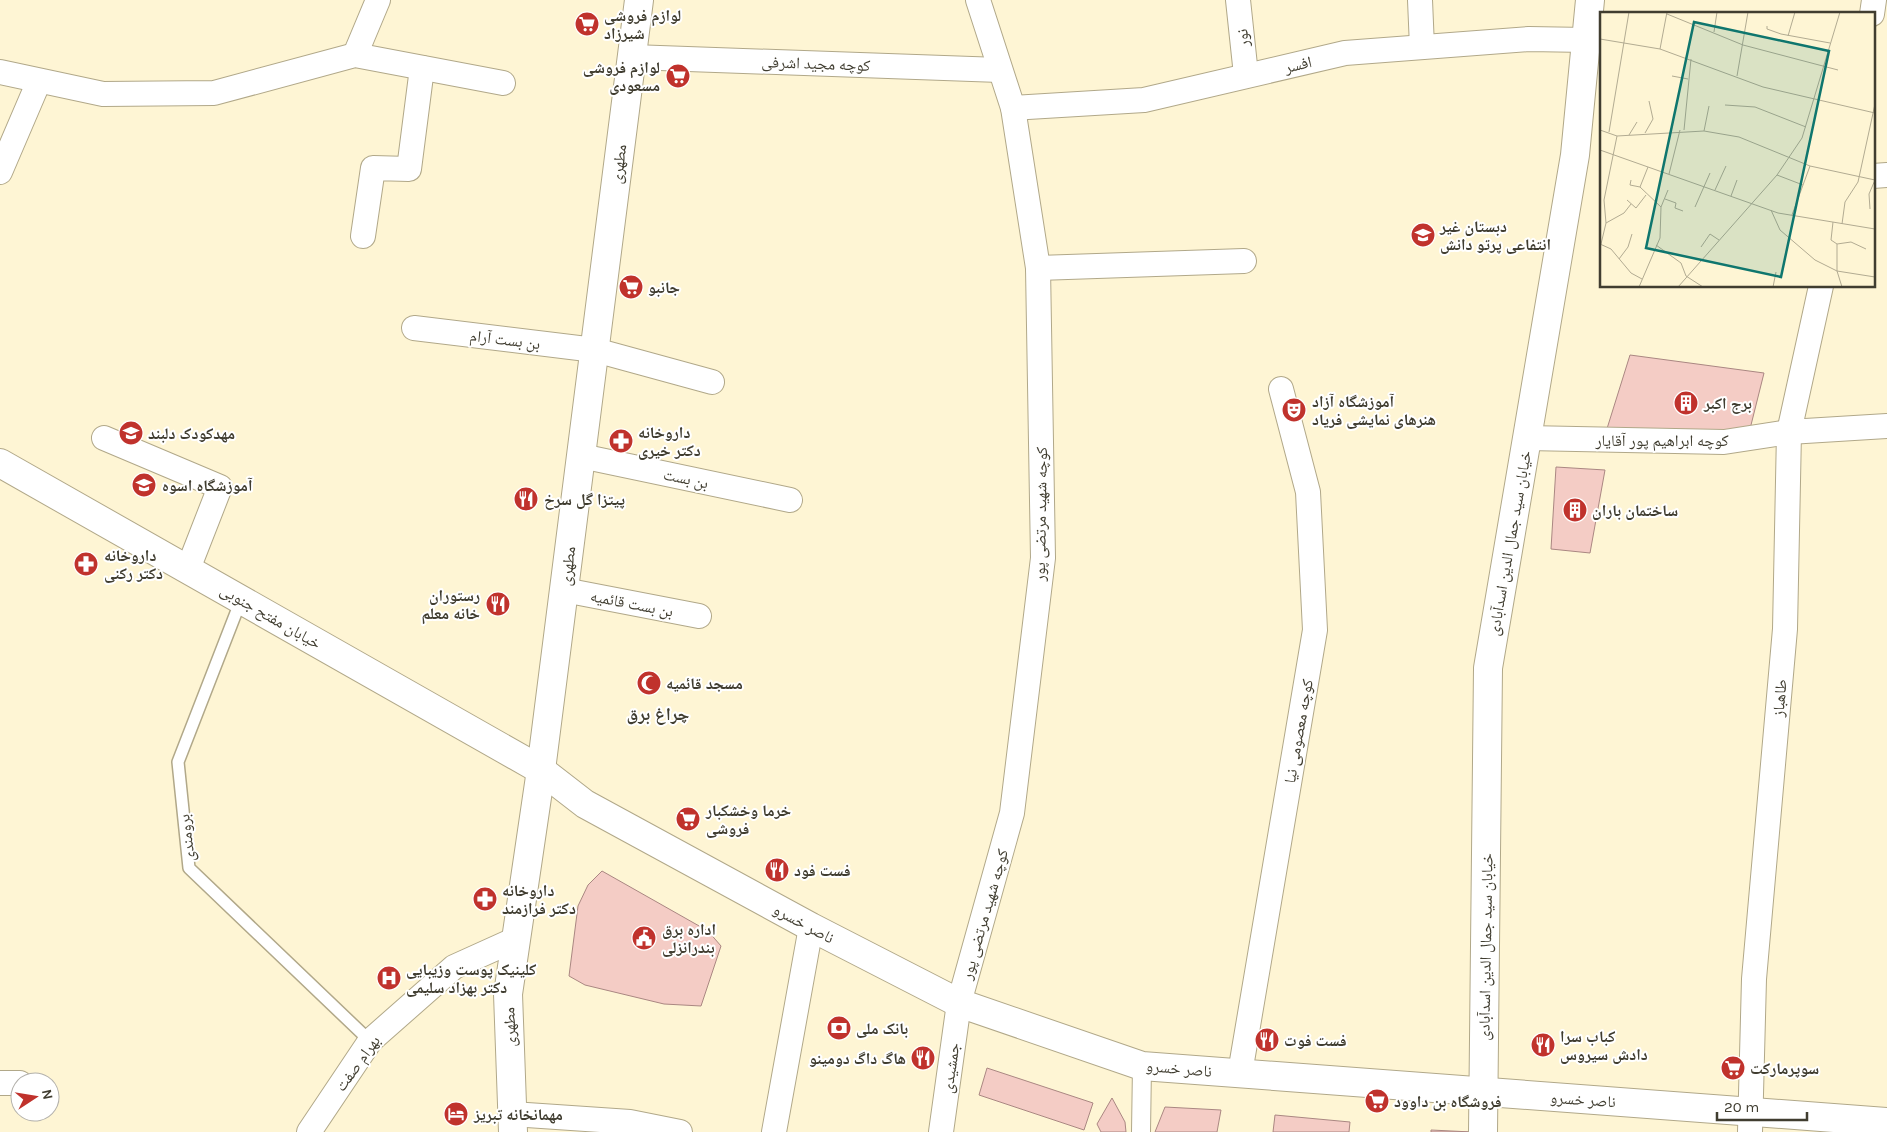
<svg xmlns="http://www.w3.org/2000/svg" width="1887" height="1132" viewBox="0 0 1887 1132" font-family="Karla,'Noto Naskh Arabic',sans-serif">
  <rect width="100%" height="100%" fill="#fef5d4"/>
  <g fill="#f4ccc5" stroke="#aa8782">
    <path d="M1630,355L1764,373L1749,433L1605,435Z"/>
    <path d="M1556,467L1605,470L1590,553L1551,549Z"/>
    <path d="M602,871L708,931L721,946L701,1006L664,1004L585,985L569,976L578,906L588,885Z"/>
    <path d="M987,1068L1093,1103L1084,1130L979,1095Z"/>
    <path d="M1112,1098L1125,1122L1126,1132H1101L1097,1124Z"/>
    <path d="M1165,1107L1221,1110L1217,1132H1155Z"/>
    <path d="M1275,1115L1350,1122L1349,1132H1273Z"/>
    <path d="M1431,1130L1472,1132H1431Z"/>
  </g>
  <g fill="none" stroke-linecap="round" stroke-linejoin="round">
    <defs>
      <path id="service" d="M241,600L178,762L189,868L370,1041"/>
      <path id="pedestrian" d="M1141,1132L1142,1066"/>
      <g id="minor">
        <path d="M1238,0L1246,75"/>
        <path d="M1420,0L1422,47"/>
        <path d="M1872,14L1874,0"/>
        <path d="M355,55L378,0"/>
        <path d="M632,57L1000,70"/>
        <path d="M0,72L103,94L214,93L355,55L503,83"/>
        <path d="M1013,108L1144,100L1345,53L1529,39L1586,40"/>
        <path d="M0,172L39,81"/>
        <path d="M1873,176L1887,175"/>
        <path d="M363,236L373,168L409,169L422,68"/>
        <path d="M1038,268L1244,261"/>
        <path d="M414,328L595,350L712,382"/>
        <path d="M104,438L220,487L188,569"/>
        <path d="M1527,438L1724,442L1789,432L1887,426"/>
        <path d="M581,456L790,500"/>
        <path d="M564,590L699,616"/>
        <path d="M1240,1073L1315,630L1308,492L1281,389"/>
        <path d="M0,1083H20"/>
        <path d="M512,1114L630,1122L680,1132"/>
        <path d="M309,1132L370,1041L454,967L516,939"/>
        <path d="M774,1132L811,927"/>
        <path d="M941,1132L959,1003L1012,813L1043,558L1038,268L1013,108L978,0"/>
        <path d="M1750,1132L1754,979L1785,629L1789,432L1821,286"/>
      </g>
      <g id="tertiary">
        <path d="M0,463L541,770L585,804L811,927L959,1003L1142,1066L1887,1122"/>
        <path d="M1483,1132L1488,668L1575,155L1590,0"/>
      </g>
      <path id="secondary" d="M513,1132L508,994L541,770L639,0"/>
    </defs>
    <use href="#service" stroke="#b1a889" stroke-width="14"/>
    <use href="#pedestrian" stroke="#b1a889" stroke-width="20"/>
    <use href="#minor" stroke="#b1a889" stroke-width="26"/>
    <use href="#tertiary" stroke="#b1a889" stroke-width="30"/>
    <use href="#secondary" stroke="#b1a889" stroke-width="30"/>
    <use href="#service" stroke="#fff" stroke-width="11"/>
    <use href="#pedestrian" stroke="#fff" stroke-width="18"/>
    <use href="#minor" stroke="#fff" stroke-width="24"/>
    <use href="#tertiary" stroke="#fff" stroke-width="28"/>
    <use href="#secondary" stroke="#fff" stroke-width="28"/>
  </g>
  <defs>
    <symbol id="supermarket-disc" viewBox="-11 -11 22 22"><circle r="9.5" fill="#c0322c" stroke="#fff"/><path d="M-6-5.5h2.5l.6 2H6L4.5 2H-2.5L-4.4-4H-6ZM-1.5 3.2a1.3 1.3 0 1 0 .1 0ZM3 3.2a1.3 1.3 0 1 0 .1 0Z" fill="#fff"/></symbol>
    <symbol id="school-disc" viewBox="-11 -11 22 22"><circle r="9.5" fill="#c0322c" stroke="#fff"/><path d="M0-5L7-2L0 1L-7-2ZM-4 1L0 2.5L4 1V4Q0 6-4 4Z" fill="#fff"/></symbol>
    <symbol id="building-disc" viewBox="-11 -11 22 22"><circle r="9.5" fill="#c0322c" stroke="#fff"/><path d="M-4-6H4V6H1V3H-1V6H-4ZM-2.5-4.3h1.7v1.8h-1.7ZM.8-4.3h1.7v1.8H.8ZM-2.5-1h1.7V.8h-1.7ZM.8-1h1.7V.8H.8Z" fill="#fff"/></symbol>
    <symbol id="theatre-disc" viewBox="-11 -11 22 22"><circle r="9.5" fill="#c0322c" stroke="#fff"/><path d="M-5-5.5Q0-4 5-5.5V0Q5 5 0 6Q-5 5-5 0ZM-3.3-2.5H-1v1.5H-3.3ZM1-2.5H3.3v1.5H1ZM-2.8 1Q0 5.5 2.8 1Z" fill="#fff"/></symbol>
    <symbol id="pharmacy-disc" viewBox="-11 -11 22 22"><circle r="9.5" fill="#c0322c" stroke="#fff"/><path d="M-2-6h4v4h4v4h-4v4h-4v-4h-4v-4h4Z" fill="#fff"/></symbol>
    <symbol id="restaurant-disc" viewBox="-11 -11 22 22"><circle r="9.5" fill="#c0322c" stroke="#fff"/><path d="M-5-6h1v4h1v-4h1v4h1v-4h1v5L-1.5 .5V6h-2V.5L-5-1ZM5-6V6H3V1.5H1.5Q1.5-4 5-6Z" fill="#fff"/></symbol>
    <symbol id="mosque-disc" viewBox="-11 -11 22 22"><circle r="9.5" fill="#c0322c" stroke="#fff"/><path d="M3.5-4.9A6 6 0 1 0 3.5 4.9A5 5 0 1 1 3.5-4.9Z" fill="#fff"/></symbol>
    <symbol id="civic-disc" viewBox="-11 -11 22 22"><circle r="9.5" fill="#c0322c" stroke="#fff"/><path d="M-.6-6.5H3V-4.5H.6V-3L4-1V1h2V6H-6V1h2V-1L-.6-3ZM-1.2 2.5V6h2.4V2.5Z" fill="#fff"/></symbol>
    <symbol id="hospital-disc" viewBox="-11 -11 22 22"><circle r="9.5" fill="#c0322c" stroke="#fff"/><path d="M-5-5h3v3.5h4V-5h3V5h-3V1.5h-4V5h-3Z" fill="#fff"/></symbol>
    <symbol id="bank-disc" viewBox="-11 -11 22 22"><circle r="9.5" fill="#c0322c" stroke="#fff"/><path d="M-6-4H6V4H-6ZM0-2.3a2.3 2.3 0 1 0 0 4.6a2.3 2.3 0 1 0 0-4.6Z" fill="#fff"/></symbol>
    <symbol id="hotel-disc" viewBox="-11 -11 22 22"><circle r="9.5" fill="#c0322c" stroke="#fff"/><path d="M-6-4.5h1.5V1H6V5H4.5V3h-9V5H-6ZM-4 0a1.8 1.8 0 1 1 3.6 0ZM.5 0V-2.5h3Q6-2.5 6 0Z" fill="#fff"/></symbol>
  </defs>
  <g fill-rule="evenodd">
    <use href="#supermarket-disc" x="573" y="10" width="28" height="28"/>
    <use href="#supermarket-disc" x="664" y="62" width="28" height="28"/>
    <use href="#school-disc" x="1409" y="221" width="28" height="28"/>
    <use href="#supermarket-disc" x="617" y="273" width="28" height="28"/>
    <use href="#building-disc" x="1672" y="389" width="28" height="28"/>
    <use href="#theatre-disc" x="1280" y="396" width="28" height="28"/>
    <use href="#school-disc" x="117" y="419" width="28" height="28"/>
    <use href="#pharmacy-disc" x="607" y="427" width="28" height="28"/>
    <use href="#school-disc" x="130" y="471" width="28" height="28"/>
    <use href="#restaurant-disc" x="512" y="485" width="28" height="28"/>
    <use href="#building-disc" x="1561" y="496" width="28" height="28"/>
    <use href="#pharmacy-disc" x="72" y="550" width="28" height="28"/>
    <use href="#restaurant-disc" x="484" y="590" width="28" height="28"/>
    <use href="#mosque-disc" x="635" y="669" width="28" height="28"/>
    <use href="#supermarket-disc" x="674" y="805" width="28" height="28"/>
    <use href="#restaurant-disc" x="763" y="856" width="28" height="28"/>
    <use href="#pharmacy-disc" x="471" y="885" width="28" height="28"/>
    <use href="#civic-disc" x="630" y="924" width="28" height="28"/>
    <use href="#hospital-disc" x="375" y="964" width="28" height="28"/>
    <use href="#bank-disc" x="825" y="1014" width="28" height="28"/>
    <use href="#restaurant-disc" x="1253" y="1026" width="28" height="28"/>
    <use href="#restaurant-disc" x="1529" y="1031" width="28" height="28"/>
    <use href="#restaurant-disc" x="909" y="1044" width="28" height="28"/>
    <use href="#supermarket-disc" x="1719" y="1054" width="28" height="28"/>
    <use href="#supermarket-disc" x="1363" y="1087" width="28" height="28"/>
    <use href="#hotel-disc" x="442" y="1100" width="28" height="28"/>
  </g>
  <g text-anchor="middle" stroke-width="4" stroke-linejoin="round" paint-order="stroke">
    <g font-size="16" font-weight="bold" fill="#403d30" stroke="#fff" text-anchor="start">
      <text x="604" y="21">لوازم فروشی<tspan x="604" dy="18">شیرزاد</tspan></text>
      <text x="660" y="73" text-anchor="end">لوازم فروشی<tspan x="660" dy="18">مسعودی</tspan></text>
      <text x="1440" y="232">دبستان غیر<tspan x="1440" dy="18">انتفاعی پرتو دانش</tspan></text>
      <text x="648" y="293">جانبو</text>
      <text x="1312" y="407">آموزشگاه آزاد<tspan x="1312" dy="18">هنرهای نمایشی فریاد</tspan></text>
      <text x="1704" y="409">برج اکبر</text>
      <text x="638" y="438">داروخانه<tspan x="638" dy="18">دکتر خیری</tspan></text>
      <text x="148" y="439">مهدکودک دلبند</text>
      <text x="162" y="491">آموزشگاه اسوه</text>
      <text x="544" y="505">پیتزا گل سرخ</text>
      <text x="1592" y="516">ساختمان باران</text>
      <text x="104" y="561">داروخانه<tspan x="104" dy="18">دکتر رکنی</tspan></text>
      <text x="480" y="601" text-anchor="end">رستوران<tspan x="480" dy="18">خانه معلم</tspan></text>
      <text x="666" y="689">مسجد قائمیه</text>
      <text x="706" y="816">خرما وخشکبار<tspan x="706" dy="18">فروشی</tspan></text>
      <text x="794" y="876">فست فود</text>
      <text x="502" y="896">داروخانه<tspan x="502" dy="18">دکتر فرازمند</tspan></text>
      <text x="662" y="935">اداره برق<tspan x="662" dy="18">بندرانزلی</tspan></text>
      <text x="406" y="975">کلینیک پوست وزیبایی<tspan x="406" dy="18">دکتر بهزاد سلیمی</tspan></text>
      <text x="856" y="1034">بانک ملی</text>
      <text x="1560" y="1042">کباب سرا<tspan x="1560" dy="18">دادش سیروس</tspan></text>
      <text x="1284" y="1046">فست فوت</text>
      <text x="906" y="1064" text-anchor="end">هاگ داگ دومینو</text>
      <text x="1750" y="1074">سوپرمارکت</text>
      <text x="1394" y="1107">فروشگاه بن داوود</text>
      <text x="474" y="1120">مهمانخانه تبریز</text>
    </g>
    <g font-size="16" fill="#403d30" stroke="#fff">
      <text transform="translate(1242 38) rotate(-96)" y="6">نور</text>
      <text transform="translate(816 63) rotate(2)" y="6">کوچه مجید اشرفی</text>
      <text transform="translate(1298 64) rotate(-13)" y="6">افسر</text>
      <text transform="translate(618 164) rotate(-83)" y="6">مطهری</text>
      <text transform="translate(505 339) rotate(7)" y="6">بن بست آرام</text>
      <text x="1662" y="446">کوچه ابراهیم پور آقایار</text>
      <text transform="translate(686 478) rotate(12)" y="6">بن بست</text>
      <text transform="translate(1040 514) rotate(-89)" y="6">کوچه شهید مرتضی پور</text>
      <text transform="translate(1509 543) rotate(-80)" y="6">خیابان سید جمال الدین اسدآبادی</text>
      <text transform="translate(567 566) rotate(-83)" y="6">مطهری</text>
      <text transform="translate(632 603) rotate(11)" y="6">بن بست قائمیه</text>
      <text transform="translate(271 616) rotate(30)" y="6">خیابان مفتح جنوبی</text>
      <text transform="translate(1779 698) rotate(-85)" y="6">طاهباز</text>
      <text transform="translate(1298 731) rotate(-80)" y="6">کوچه معصومی نیا</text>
      <text transform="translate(186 838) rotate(-97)" y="6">برومندی</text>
      <text transform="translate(984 914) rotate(-74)" y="6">کوچه شهید مرتضی پور</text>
      <text transform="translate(804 923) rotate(28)" y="6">ناصر خسرو</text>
      <text transform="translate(1485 947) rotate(-89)" y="6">خیابان سید جمال الدین اسدآبادی</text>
      <text transform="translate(509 1027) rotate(-92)" y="6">مطهری</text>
      <text transform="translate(357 1063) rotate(-54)" y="6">بهرام صفت</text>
      <text transform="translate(950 1068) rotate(-82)" y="6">جمشیدی</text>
      <text transform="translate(1179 1068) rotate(5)" y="6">ناصر خسرو</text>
      <text transform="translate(1583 1099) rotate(4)" y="6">ناصر خسرو</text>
    </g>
    <g font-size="18" font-weight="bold" fill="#403d30" stroke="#fff">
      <text x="658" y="720">چراغ برق</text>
    </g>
  </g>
  <g transform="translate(1600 12)">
    <rect width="275" height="275" fill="#fef5d4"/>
    <path fill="none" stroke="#b2ab92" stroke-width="1" d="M67,2L143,33L238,58M167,14V17L181,22L230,31M114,20L117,0M188,24L195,0M0,27L60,37L163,75L275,101M60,37L67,0M72,64L88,67M137,64L148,0M125,93L155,95L206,115M0,118L17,124L104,119L139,125L210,154L275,168M84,118L91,47M104,119L109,94M9,120L29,0M45,121L53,107L49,89M29,123L37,110M0,138L178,201L275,217M69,162L80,118M177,163L203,173M31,168L30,173L40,175M40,175L61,195M40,175L48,155M115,178L126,154M131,184L137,168M65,187L76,191L75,196L83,199M27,188L36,196L46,183M95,195L110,161M270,197L269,182L275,168M171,198L180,218L215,248L237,259L242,275M192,203L210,154M233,210L231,228L237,232V259L275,265M6,211L24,201L31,192M242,212L245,190L258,170L275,92M0,232L11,237L31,261L42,267M1,232L6,211L4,188L17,124M237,232L251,230L266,237M56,233L81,251L86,264L103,275M101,235L110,222L119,228M19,247L28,235L32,222M39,275L60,226L61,195L68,178M78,275L177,163L202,126L240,0M173,275L176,260"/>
    <path fill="#0f766e" fill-opacity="0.15" stroke="#0f766e" stroke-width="2.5" d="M94,10L229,39L181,265L46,236Z"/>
    <rect width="275" height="275" fill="none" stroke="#403d30" stroke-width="2.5"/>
  </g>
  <g transform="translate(35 1097) rotate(78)"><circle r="24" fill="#ffffff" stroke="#b3b1ac"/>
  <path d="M0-4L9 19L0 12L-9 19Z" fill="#c0322c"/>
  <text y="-8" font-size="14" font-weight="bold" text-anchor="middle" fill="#403d30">N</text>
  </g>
  <path d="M1717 1112v8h90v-8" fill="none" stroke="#403d30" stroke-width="2.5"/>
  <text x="1724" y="1112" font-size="15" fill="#403d30" stroke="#ffffff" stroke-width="4" paint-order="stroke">20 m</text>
</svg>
